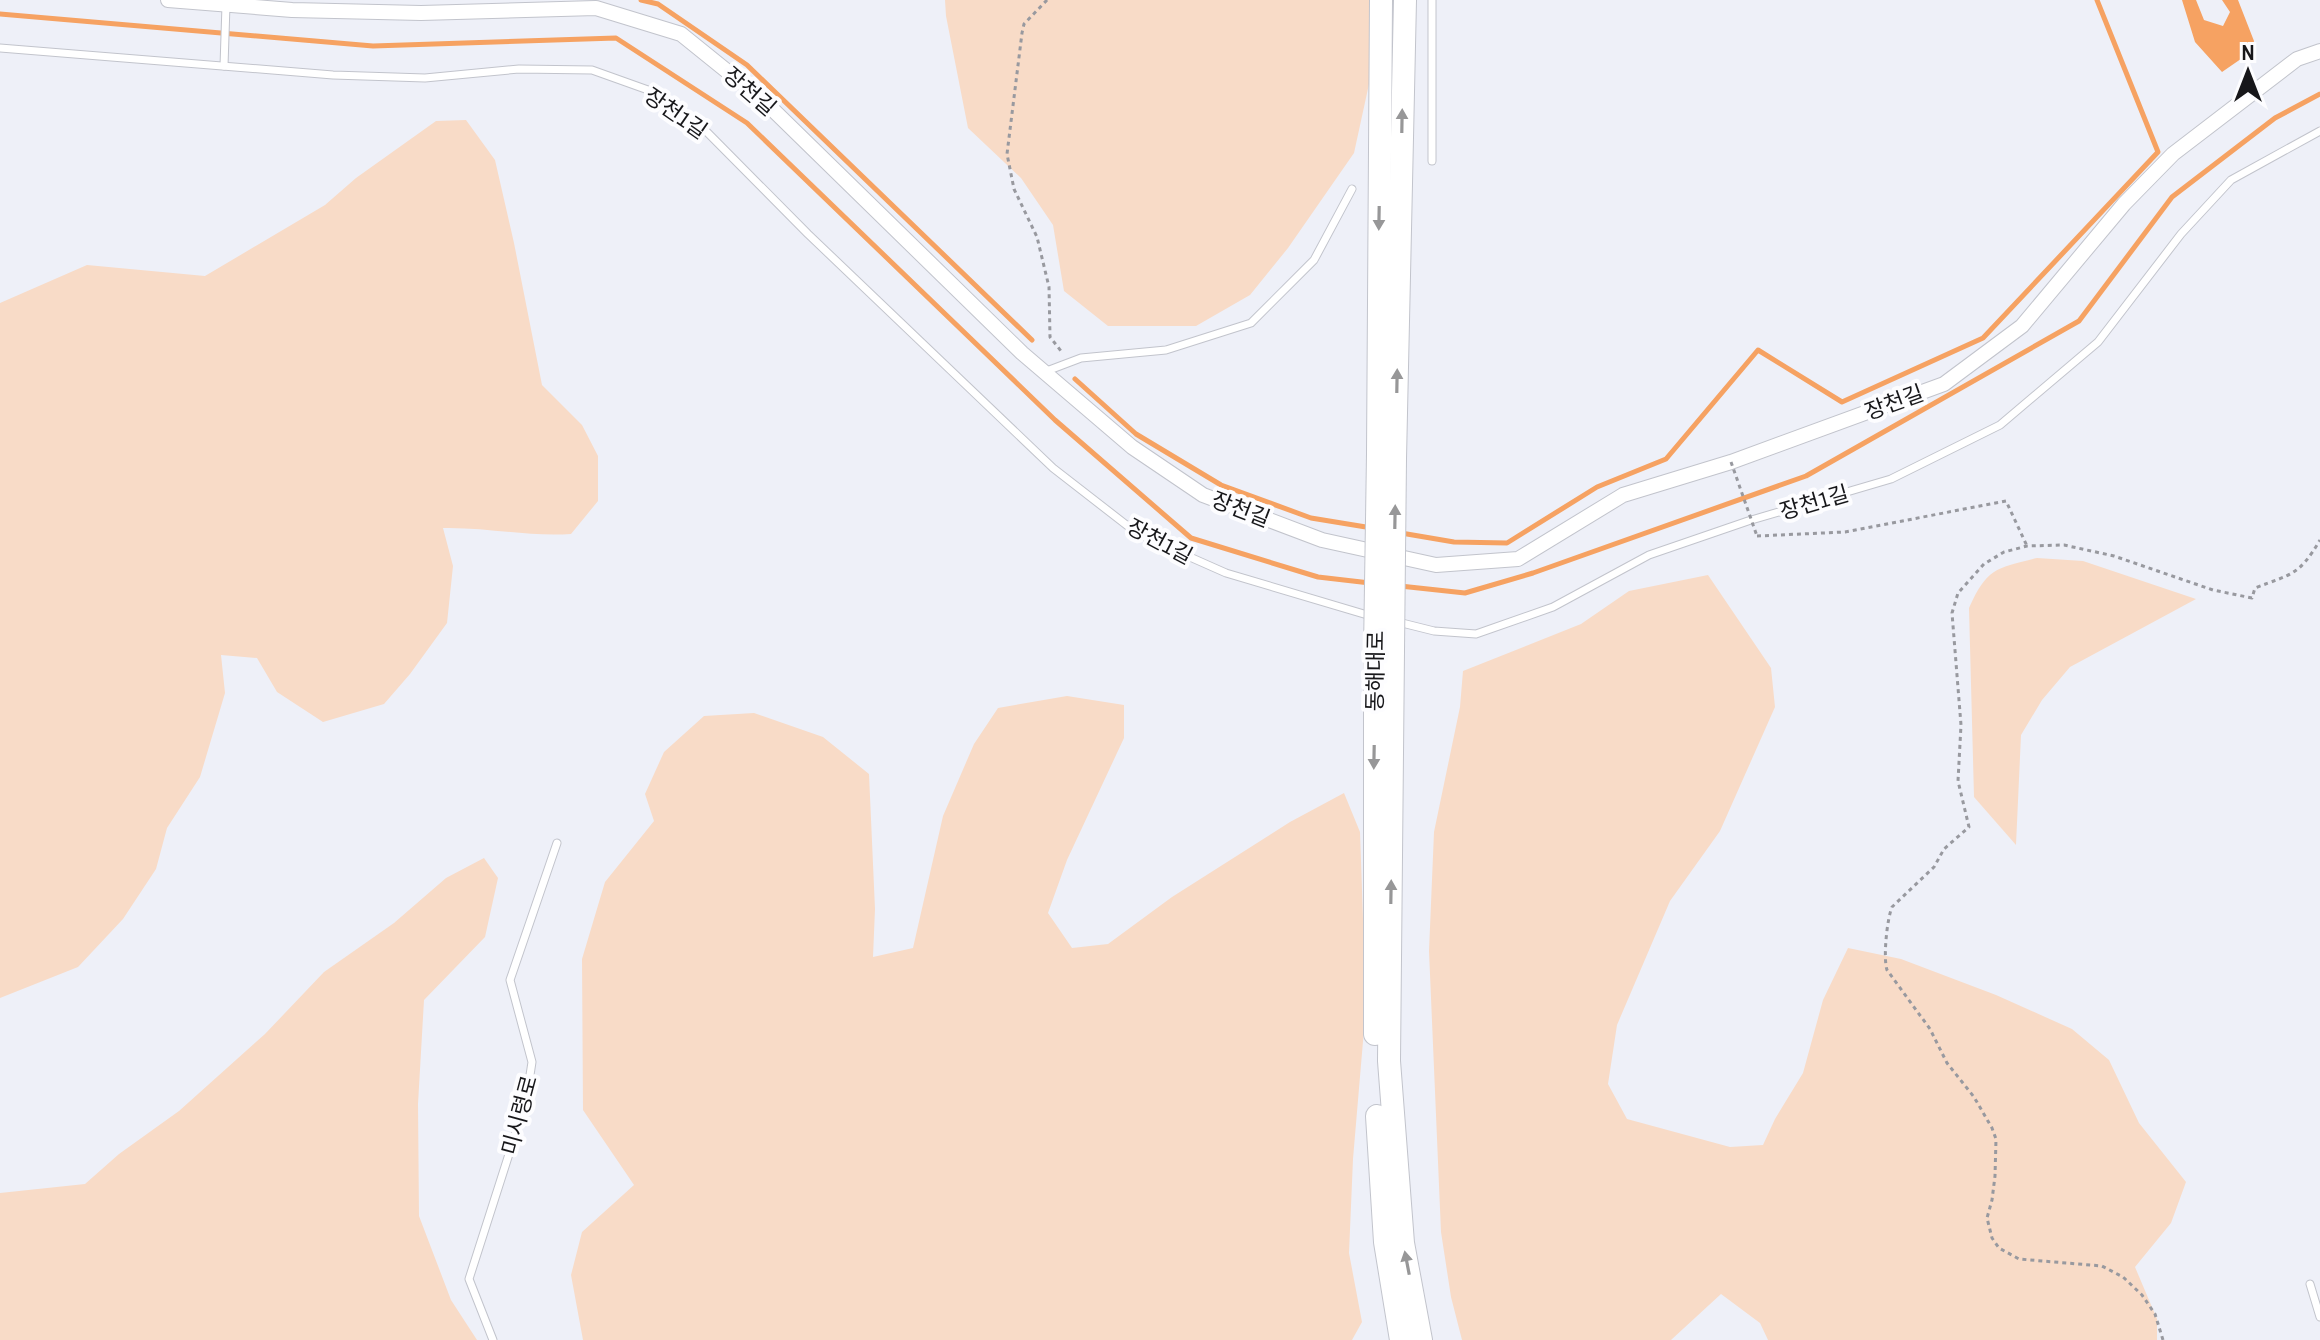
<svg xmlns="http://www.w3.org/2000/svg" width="2320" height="1340" viewBox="0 0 2320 1340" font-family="'Archivo Narrow','Noto Sans KR',sans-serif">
  <rect width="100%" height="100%" fill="#eef0f8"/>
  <g fill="#f8dbc7">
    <path d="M945,0H1370L1369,84L1354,153L1288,248L1250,295L1196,326H1108L1064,291L1053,225L1021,178L968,128L946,16Z"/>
    <path d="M466,120L495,160L514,243L542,385L582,425L598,456V501L571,534C528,537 486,527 443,528L453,566L447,623L410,674L384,704L323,722L277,692L257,658L221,655L225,693L200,777L167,828L156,869L123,919L78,967L0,998V303L87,265L205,276L325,205L356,178L436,121Z"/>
    <path d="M2037,558L2083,561L2196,599L2070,667L2042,700L2021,735L2016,845L1974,797L1969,608C1987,568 1996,568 2037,558Z"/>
    <path d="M1708,575L1771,668L1775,707L1720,831L1670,901L1617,1025L1608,1084L1627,1119L1730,1147L1763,1145L1775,1119L1803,1073L1823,1000L1848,948L1901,959L1996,995L2072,1029L2109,1060L2139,1123L2186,1182L2171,1223L2135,1267L2157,1319V1340H1768L1760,1323L1721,1294L1671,1340H1462L1451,1297L1441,1232L1429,951L1434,832L1460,707L1463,671L1581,624L1629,591Z"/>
    <path d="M1067,696L1124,705V738L1067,860L1048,913L1072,948L1108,944L1172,897L1290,822L1344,793L1360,832L1366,1006L1353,1159L1349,1253L1362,1322L1352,1340H583L571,1275L582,1232L634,1185L583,1110L582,959L605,882L654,821L645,794L664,752L704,716L754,713L823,737L869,774L875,909L873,957L913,948L943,816L974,744L998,708Z"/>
    <path d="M484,858L498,878L485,937L424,1000L418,1104L419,1216L451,1300L477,1340H0V1193L85,1184L119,1154L179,1111L265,1034L324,972L394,923L446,878Z"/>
  </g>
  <path fill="#f6a262" d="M2182,0H2196L2204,20L2223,26L2230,12L2222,0H2238L2254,41L2251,52L2222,72L2195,42Z"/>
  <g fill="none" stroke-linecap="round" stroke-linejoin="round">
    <g stroke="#f6a262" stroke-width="5">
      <path d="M641,0L658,4L747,65L1032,340"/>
      <path d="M0,14L373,46L616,38L747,123L1055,420L1191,538L1318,577L1370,583"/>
      <path d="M1075,379L1136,434L1221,485L1311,518L1372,528"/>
      <path d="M1401,533L1454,542L1507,543L1597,487L1666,459L1758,350L1842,402L1983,338L2158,152L2097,0"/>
      <path d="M1400,586L1465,593L1533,573L1806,476L2079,321L2172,197L2275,118L2320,94"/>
    </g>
    <defs>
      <g id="service">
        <path d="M1432,0V161"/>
        <path d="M0,48L333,75L425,78L519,69L592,70L648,90L698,123L808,234L1053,468L1138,534L1226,573L1374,617"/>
        <path d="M224,66L226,5"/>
        <path d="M1044,372L1081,358L1166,350L1251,323L1314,260L1352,189"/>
        <path d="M1398,622L1434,631L1476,634L1553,607L1649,555L1748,521L1891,479L2000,425L2098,342L2181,234L2231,180L2320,131"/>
        <path d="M2310,1284L2320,1317"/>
        <path d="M493,1340L469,1279L526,1101L532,1062L510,980L557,843"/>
      </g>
      <path id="minor" d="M168,0L292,10L421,13L596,8L681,34L764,101L1022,353L1132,447L1203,495L1322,540L1436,565L1518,559L1623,495L1731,462L1944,384L2022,326L2124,204L2173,154L2297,59L2320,51"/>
      <g id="primary">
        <path d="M1378,454L1381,0"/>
        <path d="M1395,459L1405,0"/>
        <path d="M1375,651V1034"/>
        <path d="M1393,651L1389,1061L1403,1243L1421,1340"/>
        <path d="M1377,1116L1385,1242L1401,1340"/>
      </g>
    </defs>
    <use href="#service" stroke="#c2c4cc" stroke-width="9"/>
    <use href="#minor" stroke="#c2c4cc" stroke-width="16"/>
    <use href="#primary" stroke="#c2c4cc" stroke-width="24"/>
    <g stroke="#98999f" stroke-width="3" stroke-dasharray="4 4" stroke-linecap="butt">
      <path d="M1047,0L1024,24L1022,33L1007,154L1014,189L1037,237L1049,287L1050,337L1061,351"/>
      <path d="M1757,536L1845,532L2006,501L2027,546"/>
      <path d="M2163,1340L2155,1314L2142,1295L2123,1277L2102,1266L2019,1259L1999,1248L1992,1238L1987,1218L1992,1200L1995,1176L1996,1139L1992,1128L1974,1097L1947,1063L1930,1029L1887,970C1883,958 1887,919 1892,907L1934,867L1944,849L1969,827L1958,781L1961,725L1952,613L1958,593L1984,564L2004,552L2027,546L2064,545L2114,556L2213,590L2252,598L2255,588C2291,574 2299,576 2320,540"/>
    </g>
    <use href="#service" stroke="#fff" stroke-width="7"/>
    <use href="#minor" stroke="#fff" stroke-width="14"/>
    <use href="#primary" stroke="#fff" stroke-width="22"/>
    <defs>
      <g id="primary-bridge">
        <path d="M1375,651L1378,454"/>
        <path d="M1393,651L1395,459"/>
      </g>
    </defs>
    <use href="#primary-bridge" stroke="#c2c4cc" stroke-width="24" stroke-linecap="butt"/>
    <path stroke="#98999f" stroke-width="3" stroke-dasharray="4 4" stroke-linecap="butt" d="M1731,462L1757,536"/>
    <use href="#primary-bridge" stroke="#fff" stroke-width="22"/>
  </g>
  <defs><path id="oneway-solid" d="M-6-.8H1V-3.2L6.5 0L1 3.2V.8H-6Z" transform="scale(2)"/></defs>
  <g fill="#979798">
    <use href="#oneway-solid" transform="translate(1402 121) rotate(-89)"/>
    <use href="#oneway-solid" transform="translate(1379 218) rotate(91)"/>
    <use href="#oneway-solid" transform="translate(1397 381) rotate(-89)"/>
    <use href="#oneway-solid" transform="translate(1395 517) rotate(-89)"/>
    <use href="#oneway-solid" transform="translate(1374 757) rotate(91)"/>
    <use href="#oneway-solid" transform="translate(1391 892) rotate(-89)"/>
    <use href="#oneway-solid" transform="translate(1407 1263) rotate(-101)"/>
  </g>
  <g text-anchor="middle" stroke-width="8" stroke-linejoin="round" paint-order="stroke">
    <g font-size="22" fill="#17171a" stroke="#fdfdff">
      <text transform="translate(750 91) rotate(41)" y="8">장천길</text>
      <text transform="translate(676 113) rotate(35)" y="8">장천1길</text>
      <text transform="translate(1894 402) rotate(-20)" y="8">장천길</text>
      <text transform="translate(1814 502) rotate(-16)" y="8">장천1길</text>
      <text transform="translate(1241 509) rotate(21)" y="8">장천길</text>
      <text transform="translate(1160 541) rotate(28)" y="8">장천1길</text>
      <text transform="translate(1375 671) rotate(-89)" y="8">동해대로</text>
      <text transform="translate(519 1115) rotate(-75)" y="8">미시령로</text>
    </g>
  </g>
  <g transform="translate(2248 72)" stroke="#fdfdff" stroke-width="6" paint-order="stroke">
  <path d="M0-6L14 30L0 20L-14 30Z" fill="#17171a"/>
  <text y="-12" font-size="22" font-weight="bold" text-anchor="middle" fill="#17171a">N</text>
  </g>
</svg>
